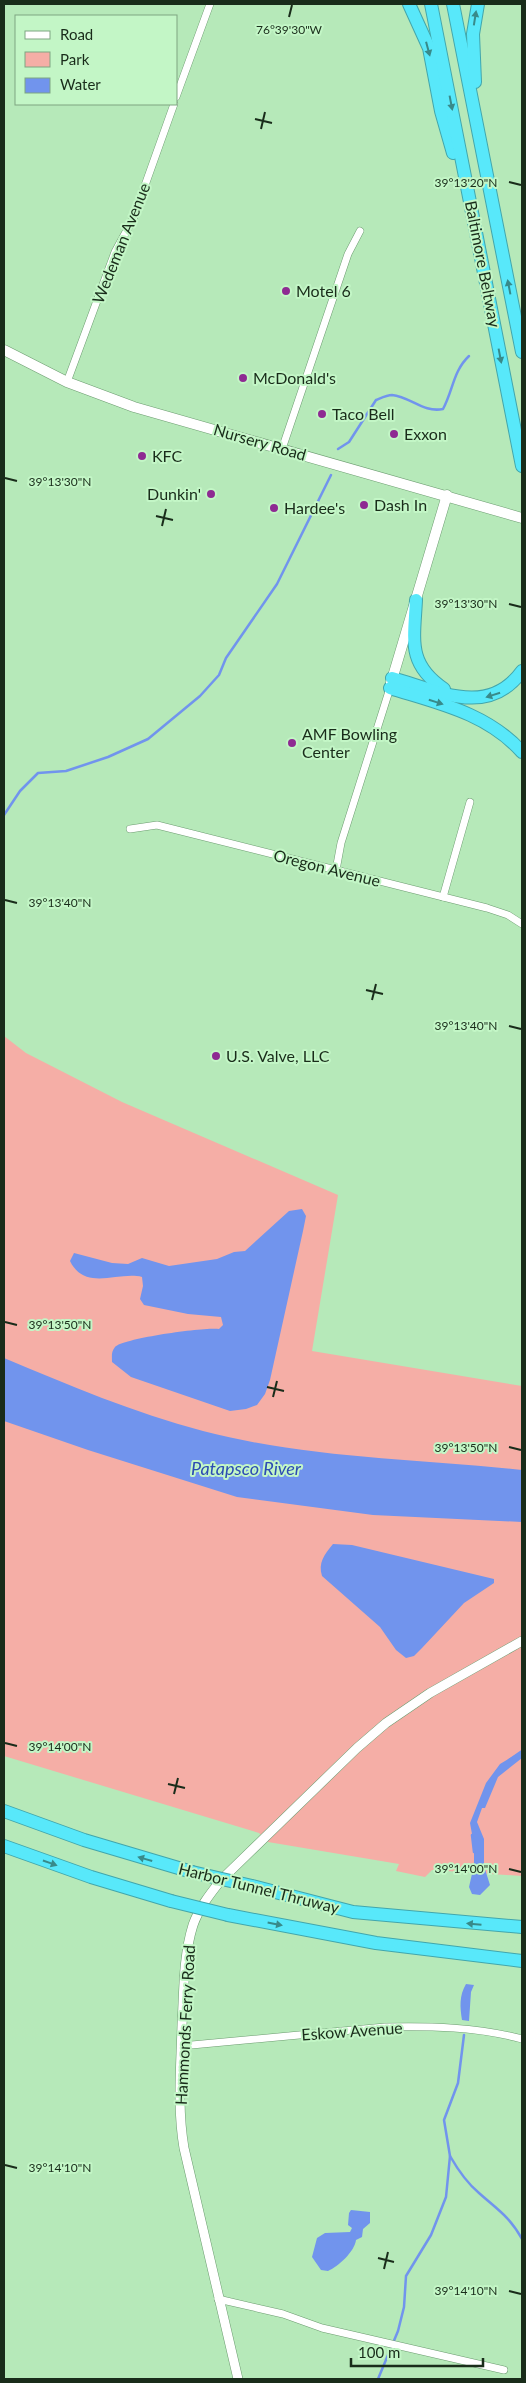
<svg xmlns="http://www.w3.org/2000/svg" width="526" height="2383" viewBox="0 0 526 2383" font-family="Lato,sans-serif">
  <rect width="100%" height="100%" fill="#b6e9b9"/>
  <path fill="#f5aea6" d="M4,1036L26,1053L122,1102L338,1195L312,1351L522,1386V1876L432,1870L425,1877L396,1871L399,1864L268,1842L259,1833L4,1756Z"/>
  <g fill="#7194ed">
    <path d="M302,1209L306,1216L303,1231L270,1380L265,1394L257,1405L246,1409L230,1411L131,1377L112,1362C112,1356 111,1352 115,1347C124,1338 205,1327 219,1329L223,1325L221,1317L188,1314L144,1305L140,1299L143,1286L142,1277C118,1271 85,1292 70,1261L74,1253L112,1263L128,1264L142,1258L169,1266L217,1259L234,1252L245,1251L289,1211Z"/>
    <path d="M4,1358C69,1385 134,1413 203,1431C306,1458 416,1459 522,1470V1522L373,1515L237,1497L88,1450L4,1421Z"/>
    <path d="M333,1544L352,1545L494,1579V1583L464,1603L422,1648L414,1656L406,1658L396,1650L380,1627L322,1576C318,1563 324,1555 333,1544Z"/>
    <path d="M522,1751V1758L498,1777L485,1808H482L477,1822L484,1839V1866L490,1885L480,1895L472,1894L469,1887L474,1865V1845L470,1823L486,1783L500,1764Z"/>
    <path d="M466,1984L474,1985L471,1992L469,2021L462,2020C460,2007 459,1996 466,1984Z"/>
    <path d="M351,2210L370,2212V2223L363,2229L362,2237L356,2240C355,2251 338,2267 328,2271L321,2270L312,2257L317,2238L325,2233L350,2232L352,2228L348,2225L349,2213Z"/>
  </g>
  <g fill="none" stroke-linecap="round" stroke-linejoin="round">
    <g stroke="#7194ed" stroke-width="2.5">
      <path d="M338,449L349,442L376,400C381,398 387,395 392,395C411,397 423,413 443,409C453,391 453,371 469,356"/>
      <path d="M4,815L20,791L38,773L66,771L108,757L148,739L200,696L219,675L226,658L277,584L331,475"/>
      <path d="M509,1760L522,1751"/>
      <path d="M472,1835L474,1852"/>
      <path d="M450,2156C458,2170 467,2183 479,2193C498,2210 509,2216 522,2239"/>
      <path d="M378,2379L398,2331L404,2307L406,2276L431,2235L446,2197L450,2156L444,2120L458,2083L464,2035"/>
    </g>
    <defs>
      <g id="minor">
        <path d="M176,97L210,4"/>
        <path d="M67,382L115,252L133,219L174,104"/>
        <path d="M282,449L348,254L360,231"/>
        <path d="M130,829L157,825L487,908L508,915L522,924"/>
        <path d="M336,870L341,843L390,688"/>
        <path d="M443,897L470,802"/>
        <path d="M181,2046L385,2027C430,2026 478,2027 522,2039"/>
        <path d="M218,2299L283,2314L322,2328L504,2370"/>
      </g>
      <path id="tertiary" d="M238,2379L184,2148C177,2107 181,2066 182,2025C184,1992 183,1957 193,1925C199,1908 210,1894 221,1880L357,1748L386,1723L430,1693L522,1641"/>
      <g id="secondary">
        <path d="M4,350L67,382L134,407L522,518"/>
        <path d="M391,683L447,495"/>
      </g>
      <g id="motorway">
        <path d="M409,4L429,48L441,111L453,153"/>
        <path d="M431,4L522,466"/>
        <path d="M453,4L522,352"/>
        <path d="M475,82L473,34L478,4"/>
        <path d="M416,600C414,640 407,664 444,689"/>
        <path d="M392,678C438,691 488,718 522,671"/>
        <path d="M390,688C438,703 487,713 522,752"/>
        <path d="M4,1811L84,1840L192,1872"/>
        <path d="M4,1846L91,1877L171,1901"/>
        <path d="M252,1886L353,1912L522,1927"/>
        <path d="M228,1915L376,1943L522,1961"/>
      </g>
    </defs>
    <use href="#minor" stroke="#6c9c70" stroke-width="8"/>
    <use href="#tertiary" stroke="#6c9c70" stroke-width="10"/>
    <use href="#secondary" stroke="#6c9c70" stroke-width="11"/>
    <use href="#motorway" stroke="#42a6ac" stroke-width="14"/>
    <use href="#minor" stroke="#fff" stroke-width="7"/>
    <use href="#tertiary" stroke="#fff" stroke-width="9"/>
    <use href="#secondary" stroke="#fff" stroke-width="10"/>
    <use href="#motorway" stroke="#58e8fa" stroke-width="12"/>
    <defs>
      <g id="motorway-bridge">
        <path d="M192,1872L252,1886"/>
        <path d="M171,1901L228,1915"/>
      </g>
    </defs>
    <use href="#motorway-bridge" stroke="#42a6ac" stroke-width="14" stroke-linecap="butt"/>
    <use href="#motorway-bridge" stroke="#58e8fa" stroke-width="12"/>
  </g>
  <defs><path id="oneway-solid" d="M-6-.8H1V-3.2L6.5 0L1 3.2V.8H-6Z" transform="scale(1.25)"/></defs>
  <g fill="#388a8a">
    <use href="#oneway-solid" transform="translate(475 18) rotate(-81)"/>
    <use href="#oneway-solid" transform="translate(428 49) rotate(75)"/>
    <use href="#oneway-solid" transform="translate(451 103) rotate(79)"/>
    <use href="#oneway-solid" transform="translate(509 287) rotate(-101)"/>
    <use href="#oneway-solid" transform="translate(500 356) rotate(79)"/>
    <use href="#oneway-solid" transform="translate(493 695) rotate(162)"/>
    <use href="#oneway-solid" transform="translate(436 702) rotate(17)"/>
    <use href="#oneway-solid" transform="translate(145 1859) rotate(-164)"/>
    <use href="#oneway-solid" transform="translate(50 1863) rotate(19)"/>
    <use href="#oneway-solid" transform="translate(275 1924) rotate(11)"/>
    <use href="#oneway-solid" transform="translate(474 1924) rotate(-175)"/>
  </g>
  <path fill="none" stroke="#192c1a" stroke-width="2" d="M289,17L292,5M255,119L272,123M261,129L265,112M509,182L521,185M5,478L17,481M156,516L173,520M162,526L166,509M509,604L521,607M5,900L17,903M366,990L383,994M372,1000L376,984M509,1026L521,1029M5,1322L17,1325M267,1387L284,1391M273,1397L277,1381M509,1447L521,1450M5,1743L17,1746M168,1784L185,1788M174,1794L178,1778M509,1869L521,1872M5,2165L17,2168M378,2258L394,2262M384,2269L388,2252M509,2291L521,2294"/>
  <g fill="#8e2a92" stroke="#c3f6c6" stroke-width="2">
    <circle cx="286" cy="291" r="5"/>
    <circle cx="243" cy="378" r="5"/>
    <circle cx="322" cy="414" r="5"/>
    <circle cx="394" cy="434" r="5"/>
    <circle cx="142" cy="456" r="5"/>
    <circle cx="211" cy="494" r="5"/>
    <circle cx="364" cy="505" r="5"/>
    <circle cx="274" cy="508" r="5"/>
    <circle cx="292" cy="743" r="5"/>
    <circle cx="216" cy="1056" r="5"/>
  </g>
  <g text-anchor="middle" stroke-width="4" stroke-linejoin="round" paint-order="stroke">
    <g font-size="16" fill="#192c1a" stroke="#c3f6c6">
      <text transform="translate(121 243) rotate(-68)" y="6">Wedeman Avenue</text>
      <text transform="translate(483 264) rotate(79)" y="6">Baltimore Beltway</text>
      <text transform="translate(260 442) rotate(16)" y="6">Nursery Road</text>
      <text transform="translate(327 868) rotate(14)" y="6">Oregon Avenue</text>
      <text transform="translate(259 1888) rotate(14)" y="6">Harbor Tunnel Thruway</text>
      <text transform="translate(185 2025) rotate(-87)" y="6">Hammonds Ferry Road</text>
      <text transform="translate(352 2031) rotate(-4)" y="6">Eskow Avenue</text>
    </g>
    <g font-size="16" fill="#192c1a" stroke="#c3f6c6" text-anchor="start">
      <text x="296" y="297">Motel 6</text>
      <text x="253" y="384">McDonald's</text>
      <text x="332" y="420">Taco Bell</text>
      <text x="404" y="440">Exxon</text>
      <text x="152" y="462">KFC</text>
      <text x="201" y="500" text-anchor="end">Dunkin'</text>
      <text x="374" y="511">Dash In</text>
      <text x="284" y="514">Hardee's</text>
      <text x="302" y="740">AMF Bowling<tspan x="302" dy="18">Center</tspan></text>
      <text x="226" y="1062">U.S. Valve, LLC</text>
    </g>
    <g font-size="18" font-style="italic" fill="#2c4cb3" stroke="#c3f6c6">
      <text x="246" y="1475">Patapsco River</text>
    </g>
  </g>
  <g font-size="12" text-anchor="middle" fill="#192c1a" stroke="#c3f6c6" stroke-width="4" stroke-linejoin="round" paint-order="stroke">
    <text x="289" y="34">76°39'30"W</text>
    <text x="466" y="187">39°13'20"N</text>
    <text x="60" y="486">39°13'30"N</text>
    <text x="466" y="608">39°13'30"N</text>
    <text x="60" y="907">39°13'40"N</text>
    <text x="466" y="1030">39°13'40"N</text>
    <text x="60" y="1329">39°13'50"N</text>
    <text x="466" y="1452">39°13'50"N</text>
    <text x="60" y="1751">39°14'00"N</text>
    <text x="466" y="1873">39°14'00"N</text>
    <text x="60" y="2172">39°14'10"N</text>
    <text x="466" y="2295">39°14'10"N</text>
  </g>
  <rect width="526" height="2383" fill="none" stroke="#192c1a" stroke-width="10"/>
  <rect x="15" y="15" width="162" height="90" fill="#c3f6c6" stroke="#7fa581"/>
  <rect x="25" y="31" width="25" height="8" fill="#ffffff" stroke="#7fa581"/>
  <text x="60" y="40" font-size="15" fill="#192c1a">Road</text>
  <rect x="25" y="52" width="25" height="15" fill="#f5aea6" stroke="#7fa581"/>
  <text x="60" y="65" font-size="15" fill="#192c1a">Park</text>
  <rect x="25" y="78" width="25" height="15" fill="#7194ed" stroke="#7fa581"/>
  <text x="60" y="90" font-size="15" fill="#192c1a">Water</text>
  <path d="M351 2358v8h132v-8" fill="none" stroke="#192c1a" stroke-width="2.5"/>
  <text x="358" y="2358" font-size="15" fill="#192c1a" stroke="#c3f6c6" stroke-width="4" paint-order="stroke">100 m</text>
</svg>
